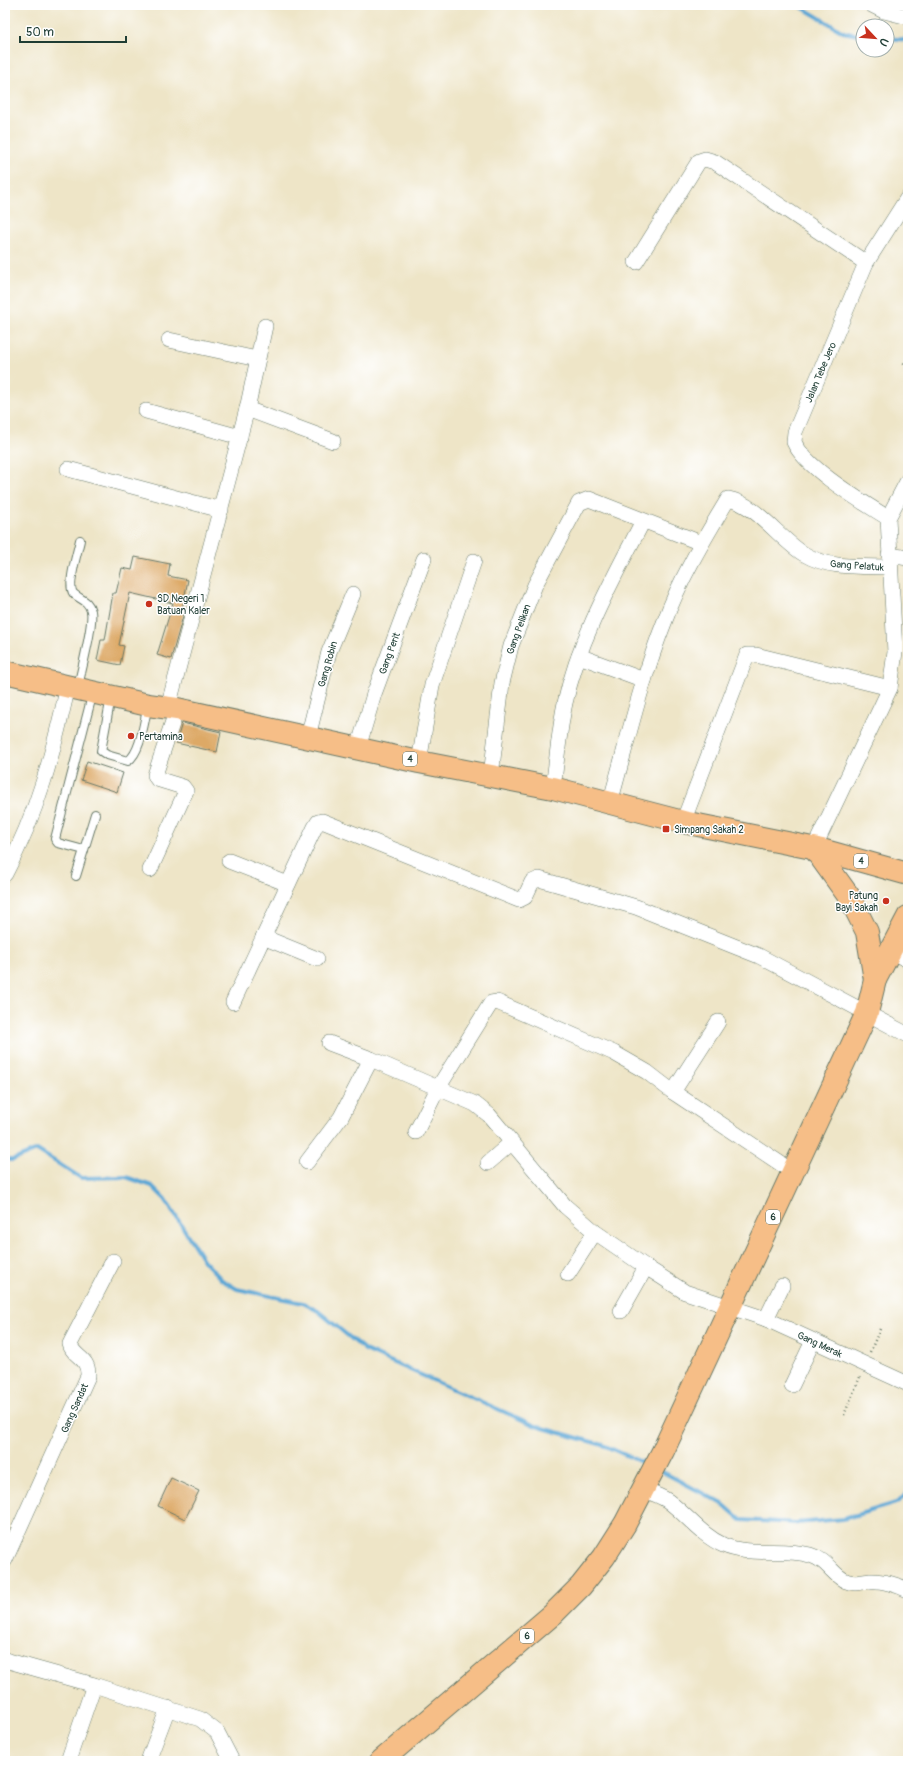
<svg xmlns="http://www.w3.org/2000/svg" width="913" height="1766" viewBox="0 0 913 1766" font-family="Pangolin,sans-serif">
  <rect width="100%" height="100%" fill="#fff"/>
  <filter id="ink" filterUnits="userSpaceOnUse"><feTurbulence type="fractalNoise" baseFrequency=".025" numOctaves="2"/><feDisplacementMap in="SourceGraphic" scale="8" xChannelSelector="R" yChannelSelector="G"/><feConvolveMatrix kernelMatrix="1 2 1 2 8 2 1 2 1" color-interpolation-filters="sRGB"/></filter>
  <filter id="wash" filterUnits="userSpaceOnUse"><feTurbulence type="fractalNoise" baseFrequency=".012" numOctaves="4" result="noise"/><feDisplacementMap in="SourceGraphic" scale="16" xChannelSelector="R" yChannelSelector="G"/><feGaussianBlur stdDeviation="0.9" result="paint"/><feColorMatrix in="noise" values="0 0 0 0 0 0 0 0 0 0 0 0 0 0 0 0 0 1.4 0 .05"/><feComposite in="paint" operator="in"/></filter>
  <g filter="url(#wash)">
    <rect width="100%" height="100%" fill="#eee5c7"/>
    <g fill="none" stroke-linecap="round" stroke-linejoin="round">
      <g stroke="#5da7d5" stroke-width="4">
        <path d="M798,5L843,32L863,36"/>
        <path d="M887,38L908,40"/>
        <path d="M5,1160H13L37,1150L81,1178L126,1177L152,1186L165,1199L204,1261L222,1280L237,1289L303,1303L318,1311L365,1350L536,1426L603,1445L648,1465"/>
        <path d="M659,1470L723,1504L741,1520L796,1523L843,1519L896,1503L908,1493"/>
      </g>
    </g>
    <g id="blocks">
      <g fill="#dda966">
        <path d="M135,557L170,564L168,576L188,580L182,609H185L171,659L157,655L173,603L130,593L119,645L124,646L120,665L97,660L101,640H105L113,593H116L122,568L132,570Z"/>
        <path d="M182,723L221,732L217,752L176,743Z"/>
        <path d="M87,761L123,773L117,792L81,780Z"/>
        <path d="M171,1478L199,1491L185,1519L158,1506Z"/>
      </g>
    </g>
  </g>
  <g filter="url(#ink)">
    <use href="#blocks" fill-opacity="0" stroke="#677867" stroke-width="1"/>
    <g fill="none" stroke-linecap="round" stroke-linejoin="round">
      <defs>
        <g id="service">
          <path d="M78,687C81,671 94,624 91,611C88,600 81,600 74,594C66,587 78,551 80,540"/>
          <path d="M111,697L101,751L107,755L128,761C141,752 144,721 148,705"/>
          <path d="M84,850L58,843L55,839L93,692"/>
          <path d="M76,876L95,814"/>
        </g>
        <g id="minor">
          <path d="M872,5L884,11L908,17"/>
          <path d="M636,262L699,161L705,159L715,162L866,263"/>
          <path d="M169,340L257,359"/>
          <path d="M247,409L333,441"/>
          <path d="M146,411L240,437"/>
          <path d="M68,469L221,510"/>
          <path d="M888,518C863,502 806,469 794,442L795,432L866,263L908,197"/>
          <path d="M889,555L908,558"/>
          <path d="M579,656L644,680"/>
          <path d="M168,707L247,409L265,326"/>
          <path d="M308,737L329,652L353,594"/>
          <path d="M358,748L374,694L424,559"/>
          <path d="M419,762L432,685L474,561"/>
          <path d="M491,776L502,683L511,646L535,585L579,503L589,499L701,543"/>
          <path d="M553,788C557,760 559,731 565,703C579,639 613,579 643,521"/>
          <path d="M610,803C627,743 641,681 664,623C680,579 704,539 728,499C757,504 779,539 804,554C829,569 860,566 890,567"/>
          <path d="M683,822L747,655H756L890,688"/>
          <path d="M814,848L890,688L895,652L888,518L908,480"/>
          <path d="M229,861L288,884"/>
          <path d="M150,870L186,791L183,787L157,779L155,775L177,709"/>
          <path d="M5,874C38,812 53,753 68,686"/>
          <path d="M263,937L317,959"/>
          <path d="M890,951L908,960"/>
          <path d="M233,1002L315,827L318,822L322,821L519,900L525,897L532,882L539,879L636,907L759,956L908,1035"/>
          <path d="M329,1043L371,1059L438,1088L416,1132"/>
          <path d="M673,1092L718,1022"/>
          <path d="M307,1162L341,1117L371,1059"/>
          <path d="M488,1163L511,1143"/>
          <path d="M793,1172L673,1092L647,1072L614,1053L497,1002L491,1003L438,1088L475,1104L489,1115L565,1206L595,1232L646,1267L685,1292L766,1319L908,1384"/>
          <path d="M568,1274L595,1232"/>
          <path d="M621,1311L646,1267"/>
          <path d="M766,1319L782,1286"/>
          <path d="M792,1385L813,1341"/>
          <path d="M643,1490C652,1493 661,1496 668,1501C687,1515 701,1535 723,1545C751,1557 781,1547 810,1555C828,1560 833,1576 846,1581C855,1585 861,1582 870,1581C881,1580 898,1585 908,1590"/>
          <path d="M5,1560L88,1376C89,1356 73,1358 70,1344L113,1261"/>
          <path d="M5,1660L94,1685L200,1719L217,1732L232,1761"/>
          <path d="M68,1761L94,1685"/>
          <path d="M148,1761L168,1708"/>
        </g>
        <g id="trunk">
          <path d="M5,672L148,705L177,709L419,762L553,788L683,822L822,850L908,874"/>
          <path d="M814,848L850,898L867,932L875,980"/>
          <path d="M381,1761L553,1614L581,1586L604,1557L625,1524L663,1451L867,1013L875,980L908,917"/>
        </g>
      </defs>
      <use href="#service" stroke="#677867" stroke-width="10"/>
      <use href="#minor" stroke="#677867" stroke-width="16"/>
      <use href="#trunk" stroke="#677867" stroke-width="24"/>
      <g stroke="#677867" stroke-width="2.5" stroke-dasharray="1 3" stroke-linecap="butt">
        <path d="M903,363L908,366"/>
        <path d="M870,1352L880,1329"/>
        <path d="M844,1415L860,1377"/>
      </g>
      <use href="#service" stroke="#fff" stroke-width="8"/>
      <use href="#minor" stroke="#fff" stroke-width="15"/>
      <use href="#trunk" stroke="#f6be87" stroke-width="22"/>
    </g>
  </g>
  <g fill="#c8321e" stroke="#fff" stroke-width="1.5">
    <circle cx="149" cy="604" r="4"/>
    <circle cx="131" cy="736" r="4"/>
    <rect x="662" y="825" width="8" height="8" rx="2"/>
    <circle cx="886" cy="901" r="4"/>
  </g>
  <g text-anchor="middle" stroke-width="3" stroke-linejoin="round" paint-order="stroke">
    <g fill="#fff" stroke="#627771" stroke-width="1">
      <rect x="403" y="752" width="14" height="14" rx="3"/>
      <rect x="854" y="854" width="14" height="14" rx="3"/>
      <rect x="766" y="1210" width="14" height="14" rx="3"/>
      <rect x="520" y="1629" width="14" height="14" rx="3"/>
    </g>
    <g font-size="9" font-weight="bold" fill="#1f3d34">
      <text x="410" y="762">4</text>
      <text x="861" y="864">4</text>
      <text x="773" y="1220">6</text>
      <text x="527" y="1639">6</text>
    </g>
    <g font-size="10" fill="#1f3d34" stroke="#fff">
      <text transform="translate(820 372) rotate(-67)" y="4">Jalan Tebe Jero</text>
      <text transform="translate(857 565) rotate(4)" y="4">Gang Pelatuk</text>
      <text transform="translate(518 629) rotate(-70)" y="4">Gang Pelikan</text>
      <text transform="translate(389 653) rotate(-70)" y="4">Gang Perit</text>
      <text transform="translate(327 664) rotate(-74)" y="4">Gang Robin</text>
      <text transform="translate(820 1344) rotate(25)" y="4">Gang Merak</text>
      <text transform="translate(74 1408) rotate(-66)" y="4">Gang Sandat</text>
    </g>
    <g font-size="10" fill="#1f3d34" stroke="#fff" text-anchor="start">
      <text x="157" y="602">SD Negeri 1<tspan x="157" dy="12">Batuan Kaler</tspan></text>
      <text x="139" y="740">Pertamina</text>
      <text x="674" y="833">Simpang Sakah 2</text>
      <text x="878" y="899" text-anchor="end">Patung<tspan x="878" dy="12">Bayi Sakah</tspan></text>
    </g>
  </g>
  <rect width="913" height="1766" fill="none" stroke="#fff" stroke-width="20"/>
  <g transform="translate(875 38) rotate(116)"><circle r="19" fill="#ffffff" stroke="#a5b1ae"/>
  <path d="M0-3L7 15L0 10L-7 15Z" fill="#c8321e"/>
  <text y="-6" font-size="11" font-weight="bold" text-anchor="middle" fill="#1f3d34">U</text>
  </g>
  <path d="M20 36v6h106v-6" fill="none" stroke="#1f3d34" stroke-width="2"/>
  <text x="26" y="36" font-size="12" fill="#1f3d34" stroke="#ffffff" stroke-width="3" paint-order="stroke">50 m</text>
</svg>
